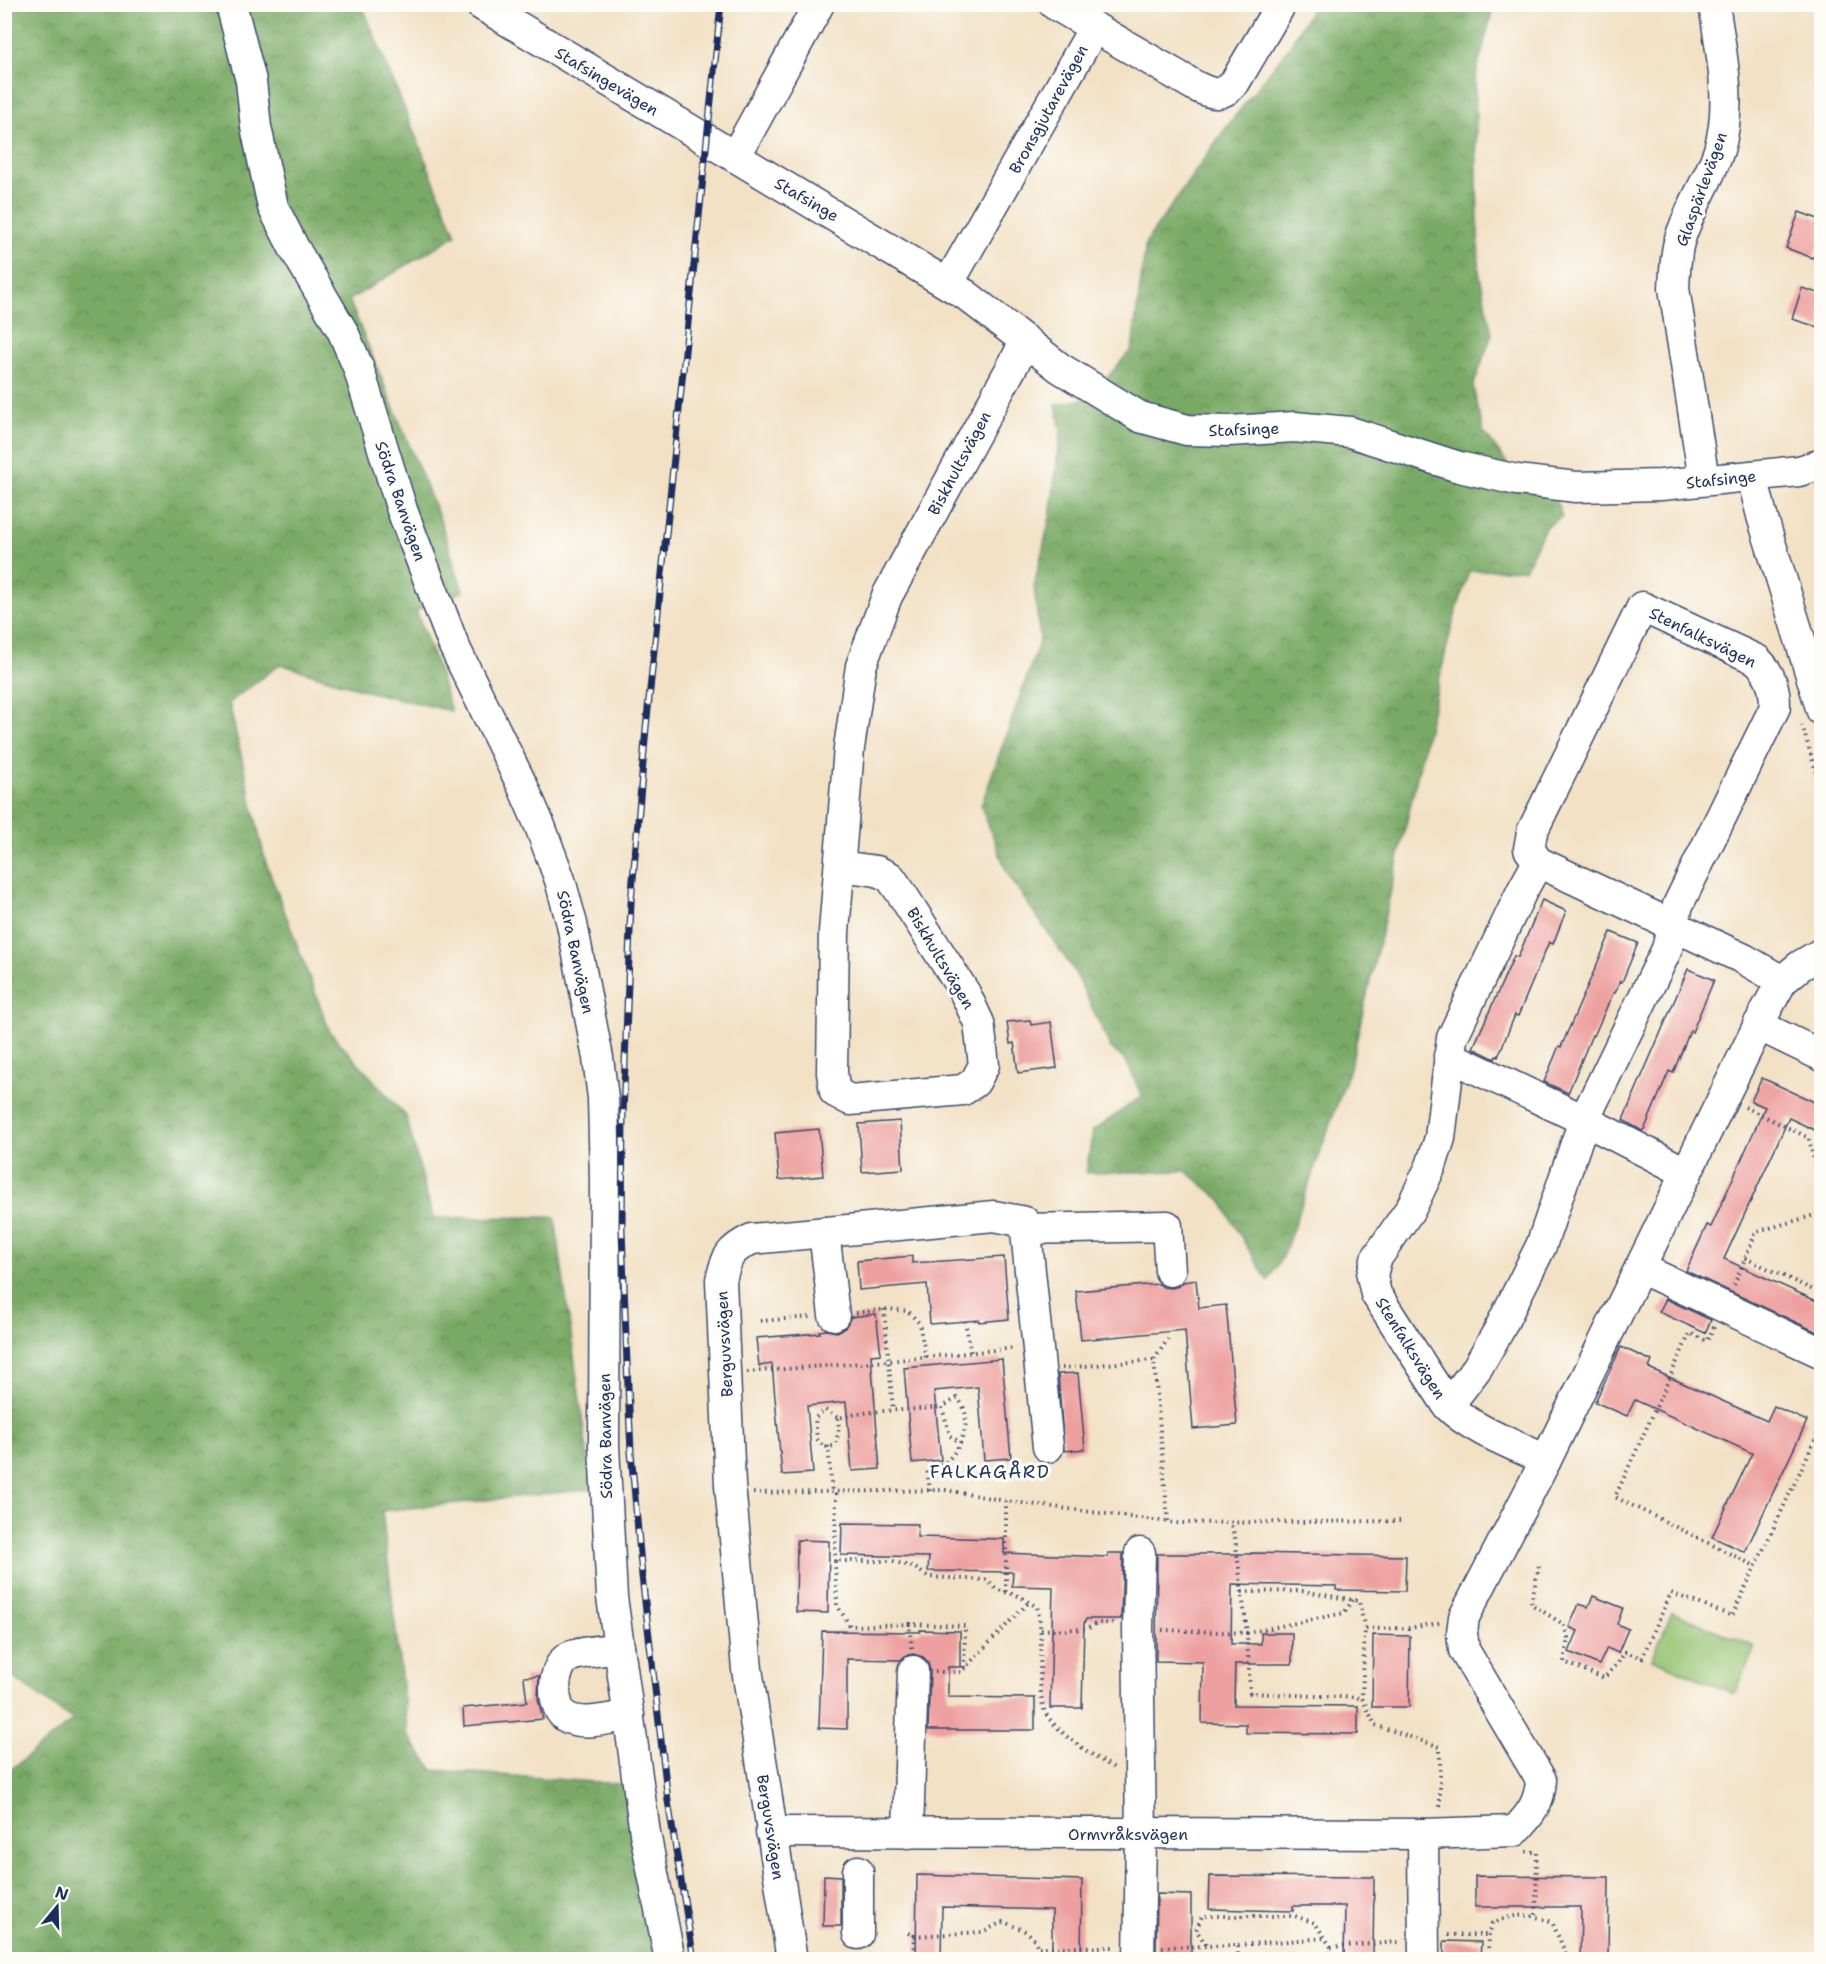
<svg xmlns="http://www.w3.org/2000/svg" width="1826" height="1964" viewBox="0 0 1826 1964" font-family="'Shantell Sans',sans-serif">
  <defs>
    <pattern id="forest-crowns" width="20" height="18" patternUnits="userSpaceOnUse" patternTransform="scale(1.5)"><rect width="20" height="18" fill="#7aaa66"/><path d="M2 6a3 3 0 1 1 6 0M12 15a3 3 0 1 1 6 0" fill="none" stroke="#638b57"/></pattern>
  </defs>
  <rect width="100%" height="100%" fill="#fdfcf7"/>
  <filter id="ink" filterUnits="userSpaceOnUse"><feTurbulence type="fractalNoise" baseFrequency=".0167" numOctaves="2"/><feDisplacementMap in="SourceGraphic" scale="12" xChannelSelector="R" yChannelSelector="G"/><feConvolveMatrix kernelMatrix="1 2 1 2 8 2 1 2 1" color-interpolation-filters="sRGB"/></filter>
  <filter id="wash" filterUnits="userSpaceOnUse"><feTurbulence type="fractalNoise" baseFrequency=".008" numOctaves="4" result="noise"/><feDisplacementMap in="SourceGraphic" scale="24" xChannelSelector="R" yChannelSelector="G"/><feGaussianBlur stdDeviation="1.35" result="paint"/><feColorMatrix in="noise" values="0 0 0 0 0 0 0 0 0 0 0 0 0 0 0 0 0 1.4 0 .05"/><feComposite in="paint" operator="in"/></filter>
  <g filter="url(#wash)">
    <rect width="100%" height="100%" fill="#f2e1c5"/>
    <path fill="#98c574" stroke="#5a7a69" stroke-width="1.5" d="M1672,1612L1755,1647L1735,1694L1652,1659Z"/>
    <g fill="url(#forest-crowns)" stroke="#4a6c62" stroke-width="1.5">
      <path d="M5,5H362L456,235L349,300L441,522L463,591L416,611L438,669L451,711L370,692L280,664L229,703L265,860L330,1032L406,1116L433,1218L555,1217L592,1489L382,1511L408,1736L433,1770L632,1785L654,1959H5V1774L73,1720L5,1672Z"/>
      <path d="M1314,5H1494L1475,78L1479,272L1492,334L1473,387L1483,431L1511,469L1555,497L1562,517L1546,526L1525,569L1469,571L1451,629L1350,1068L1285,1251L1268,1281L1238,1232L1221,1200L1186,1171L1086,1173L1093,1131L1142,1096L1126,1061L1111,1048L1075,972L1008,875L981,806L1040,640L1034,586L1050,518L1061,429L1056,405L1089,398L1132,349L1146,242L1225,129L1289,47Z"/>
    </g>
    <g id="blocks">
      <g fill="#eda09f">
        <path d="M1799,212L1821,220V236L1813,258L1786,248Z"/>
        <path d="M1802,288L1821,294V328L1792,319Z"/>
        <path d="M1542,900L1566,911L1553,944L1549,942L1518,1016L1515,1015L1498,1057L1496,1056L1495,1059L1473,1048L1514,956L1518,957Z"/>
        <path d="M1611,932L1638,943L1622,982L1620,981L1615,993H1613L1594,1036L1592,1035L1568,1093L1544,1082L1559,1046L1561,1047Z"/>
        <path d="M1688,969L1714,980L1692,1032L1690,1031L1673,1073L1669,1071L1645,1128L1642,1131L1623,1120Z"/>
        <path d="M1030,1020L1031,1025L1051,1022L1057,1068L1018,1073L1014,1043L1010,1044L1007,1022Z"/>
        <path d="M1762,1078L1821,1105V1133L1789,1118L1724,1259L1821,1303V1334L1686,1271L1707,1225L1711,1227L1765,1107L1751,1101Z"/>
        <path d="M900,1121L903,1169L862,1172L859,1124Z"/>
        <path d="M819,1129L823,1176L779,1180L775,1133Z"/>
        <path d="M912,1256V1263L1004,1257L1009,1319L979,1322V1320L930,1324L927,1284L859,1290L857,1261Z"/>
        <path d="M1196,1280L1199,1308L1226,1305L1237,1425L1193,1429L1185,1330L1081,1340L1076,1291L1159,1284L1163,1287L1172,1288L1179,1286L1183,1282Z"/>
        <path d="M1666,1299L1711,1320L1705,1333L1659,1312Z"/>
        <path d="M876,1314L881,1354L871,1355L880,1469L852,1471L846,1402L807,1406L813,1473L782,1475L772,1364L759,1366L756,1338L820,1333L819,1331L826,1330L837,1332L845,1328L851,1317Z"/>
        <path d="M1621,1347L1652,1361L1649,1368L1767,1421L1774,1406L1807,1421L1745,1552L1712,1537L1752,1453L1635,1400L1627,1416L1595,1402Z"/>
        <path d="M1002,1359L1011,1458L984,1460L978,1387L934,1391L941,1460L912,1463L904,1368Z"/>
        <path d="M1078,1373L1085,1449L1064,1451L1058,1374Z"/>
        <path d="M842,1523L918,1524L917,1537L1004,1539V1553L1108,1557V1553H1123L1121,1619H1086L1084,1624L1082,1708H1050L1053,1587L1012,1586L1013,1572L928,1571L929,1557L841,1555Z"/>
        <path d="M797,1540L829,1541L828,1613L796,1612Z"/>
        <path d="M1251,1553L1406,1556L1405,1591L1336,1590V1586L1232,1584L1231,1644H1261V1633H1292V1664H1235L1234,1705L1358,1706V1734L1246,1733V1724L1202,1723L1203,1662L1156,1661L1157,1554H1251Z"/>
        <path d="M1593,1596L1623,1608L1617,1624L1628,1629L1618,1653L1607,1648L1599,1665L1569,1652L1578,1631L1569,1627L1579,1604L1588,1607Z"/>
        <path d="M920,1630L960,1631V1667H948V1697L1035,1698V1730H928L930,1671L928,1662L923,1657L913,1654L905,1656L901,1660L847,1659V1729L819,1728L822,1631L920,1632Z"/>
        <path d="M1373,1635L1410,1636L1409,1707H1372Z"/>
        <path d="M539,1676L538,1699L543,1719L464,1726L463,1708L527,1702L524,1677Z"/>
        <path d="M824,1875L841,1876V1926H823Z"/>
        <path d="M917,1875L1082,1880L1081,1959H1052V1910L942,1907L941,1959H916Z"/>
        <path d="M1210,1876L1374,1877L1373,1959H1344L1345,1906H1293V1911L1209,1909Z"/>
        <path d="M1475,1876L1609,1877L1608,1959H1580L1581,1907H1475Z"/>
        <path d="M1157,1894L1191,1895V1959H1156Z"/>
        <path d="M1444,1941L1481,1942L1480,1959H1444Z"/>
      </g>
    </g>
  </g>
  <g filter="url(#ink)">
    <use href="#blocks" fill-opacity="0" stroke="#3b4a6d" stroke-width="1.5"/>
    <g fill="none" stroke-linecap="round" stroke-linejoin="round">
      <defs>
        <g id="minor">
          <path d="M231,4L251,81L256,127L273,207L294,248L343,332L358,367L402,510L454,646L523,787L540,826L560,880L572,924L598,1058L603,1098L605,1179L604,1446L612,1597L645,1833L670,1960"/>
          <path d="M480,4L966,295L1060,368L1140,417L1187,430L1229,431L1294,427L1350,432L1459,467L1517,480L1576,487L1661,485L1799,471L1822,464"/>
          <path d="M1054,4L1197,87C1214,95 1222,97 1235,82L1281,4"/>
          <path d="M735,157L819,4"/>
          <path d="M948,284L1094,28"/>
          <path d="M1752,476L1762,516L1822,711"/>
          <path d="M1704,480L1674,288C1675,273 1675,257 1679,242C1688,210 1709,181 1719,150C1733,102 1721,53 1714,4"/>
          <path d="M1538,862L1744,959L1782,981"/>
          <path d="M840,866L877,871L890,877L902,894L965,993L979,1023L984,1065L975,1082L963,1090L850,1100L835,1092L832,1073L834,932L849,748L861,666L887,596L1026,341"/>
          <path d="M1758,1025L1822,1056"/>
          <path d="M1449,1056L1584,1120L1687,1173"/>
          <path d="M1026,1229L1167,1226L1170,1271"/>
          <path d="M824,1232L834,1315"/>
          <path d="M1640,1268L1822,1353"/>
          <path d="M1448,1406L1477,1368L1499,1330L1541,1246L1584,1120L1667,949L1678,905L1775,707C1775,688 1771,674 1757,660L1642,607L1532,832L1529,849L1538,862L1522,891L1452,1038L1440,1138L1431,1166L1411,1208L1376,1259L1372,1276L1376,1294L1448,1406C1472,1430 1515,1445 1546,1460"/>
          <path d="M619,1648C608,1650 578,1652 569,1657C551,1666 550,1710 568,1718C586,1726 611,1718 629,1715"/>
          <path d="M771,1832L1423,1834L1515,1831C1530,1815 1540,1803 1541,1780L1464,1650L1462,1633L1464,1617L1546,1460L1764,1014L1782,981L1800,966L1822,953"/>
          <path d="M908,1833L913,1671"/>
          <path d="M1423,1834L1424,1960"/>
          <path d="M858,1934V1871"/>
          <path d="M792,1960L747,1669L730,1485L721,1280C727,1256 729,1250 752,1239L994,1216L1025,1222L1048,1447"/>
          <path d="M1139,1960L1141,1834L1138,1629L1140,1553"/>
        </g>
      </defs>
      <use href="#minor" stroke="#3b4a6d" stroke-width="33"/>
      <g stroke="#3b4a6d" stroke-width="4" stroke-dasharray="1.5 4.5" stroke-linecap="butt">
        <path d="M1802,725L1822,791"/>
        <path d="M1745,1107L1809,1138L1822,1197"/>
        <path d="M1745,1258L1822,1294"/>
        <path d="M1734,1285L1756,1232L1822,1213"/>
        <path d="M884,1309L893,1410"/>
        <path d="M856,1313L888,1309L908,1311L919,1323L926,1358"/>
        <path d="M760,1321L810,1317"/>
        <path d="M965,1321L971,1353"/>
        <path d="M1714,1327L1707,1341L1690,1333L1615,1497L1755,1566"/>
        <path d="M1062,1368L1154,1360"/>
        <path d="M747,1372L888,1361L1015,1348"/>
        <path d="M838,1418L839,1432L834,1446L824,1447L817,1439L815,1418L825,1410L838,1418C872,1409 907,1411 942,1407"/>
        <path d="M828,1446L832,1493"/>
        <path d="M930,1491L927,1469C934,1466 945,1464 949,1459C964,1443 974,1414 957,1398L942,1407L950,1436L960,1442"/>
        <path d="M753,1493L945,1490L1006,1501L1177,1523L1404,1521"/>
        <path d="M1168,1521L1154,1360L1168,1339"/>
        <path d="M835,1561L836,1493"/>
        <path d="M1539,1566L1531,1604L1563,1624L1568,1638L1564,1662L1604,1678L1618,1663L1625,1652L1642,1658L1671,1593L1732,1616L1822,1425"/>
        <path d="M1006,1592V1501"/>
        <path d="M1242,1592L1302,1591L1359,1601L1365,1629"/>
        <path d="M1353,1600L1344,1613L1247,1633L1250,1693L1362,1698"/>
        <path d="M1439,1623L1409,1628L1365,1629L1362,1698L1375,1725L1440,1747V1809"/>
        <path d="M909,1624L965,1626L964,1668"/>
        <path d="M1041,1630L1087,1629L1097,1623H1113"/>
        <path d="M1162,1630L1247,1633L1235,1537L1230,1522"/>
        <path d="M912,1648L909,1624L850,1626L837,1605L835,1561H893L915,1568L929,1577L986,1580L998,1590L1019,1596L1037,1607C1043,1630 1040,1653 1040,1677C1040,1687 1041,1700 1044,1709C1050,1729 1097,1759 1115,1768"/>
        <path d="M935,1672H961L1029,1602"/>
        <path d="M1526,1852H1537L1536,1916"/>
        <path d="M908,1933L914,1936"/>
        <path d="M1448,1935H1489"/>
        <path d="M1238,1945L1325,1938"/>
        <path d="M1039,1947H1116"/>
        <path d="M1162,1947L1206,1946"/>
        <path d="M1331,1947L1399,1942"/>
        <path d="M913,1960L914,1936L982,1932L1003,1922C1024,1930 1039,1933 1039,1960"/>
        <path d="M1238,1960V1945L1207,1946L1196,1930L1202,1916H1295L1315,1923L1331,1947L1330,1960"/>
        <path d="M1488,1960L1489,1935L1492,1923C1517,1913 1527,1913 1552,1922L1565,1952L1564,1960"/>
      </g>
      <use href="#minor" stroke="#fff" stroke-width="30"/>
      <defs>
        <path id="rail" d="M694,1960L668,1801L642,1576L631,1452L627,1364L622,1230L623,1116L631,903L646,728L721,4"/>
      </defs>
      <use href="#rail" stroke="#1b2f5e" stroke-width="7"/>
      <use href="#rail" stroke="#fdfcf7" stroke-width="4.5" stroke-dasharray="14" stroke-linecap="butt"/>
    </g>
  </g>
  <g text-anchor="middle" stroke-width="6" stroke-linejoin="round" paint-order="stroke">
    <g font-size="16" fill="#1b2f5e" stroke="#fdfcf7">
      <text transform="translate(607 81) rotate(31)" y="6">Stafsingevägen</text>
      <text transform="translate(1048 109) rotate(-61)" y="6">Bronsgjutarevägen</text>
      <text transform="translate(1701 189) rotate(-70)" y="6">Glaspärlevägen</text>
      <text transform="translate(807 199) rotate(30)" y="6">Stafsinge</text>
      <text transform="translate(1244 429) rotate(-2)" y="6">Stafsinge</text>
      <text transform="translate(959 463) rotate(-62)" y="6">Biskhultsvägen</text>
      <text transform="translate(1721 479) rotate(-6)" y="6">Stafsinge</text>
      <text transform="translate(401 501) rotate(71)" y="6">Södra Banvägen</text>
      <text transform="translate(1703 637) rotate(26)" y="6">Stenfalksvägen</text>
      <text transform="translate(576 952) rotate(78)" y="6">Södra Banvägen</text>
      <text transform="translate(941 958) rotate(59)" y="6">Biskhultsvägen</text>
      <text transform="translate(724 1344) rotate(-93)" y="6">Berguvsvägen</text>
      <text transform="translate(1411 1348) rotate(58)" y="6">Stenfalksvägen</text>
      <text transform="translate(605 1436) rotate(-91)" y="6">Södra Banvägen</text>
      <text transform="translate(771 1827) rotate(81)" y="6">Berguvsvägen</text>
      <text x="1128" y="1840">Ormvråksvägen</text>
    </g>
    <g font-size="18" letter-spacing="1.5" fill="#1b2f5e" stroke="#fdfcf7">
      <text x="990" y="1478">FALKAGÅRD</text>
    </g>
  </g>
  <rect width="1826" height="1964" fill="none" stroke="#fdfcf7" stroke-width="24"/>
  <g transform="translate(57 1907) rotate(19)" stroke="#fdfcf7" stroke-width="4.5" paint-order="stroke">
  <path d="M0-4.5L10 22L0 15L-10 22Z" fill="#1b2f5e"/>
  <text y="-9" font-size="16" font-weight="bold" text-anchor="middle" fill="#1b2f5e">N</text>
  </g>
</svg>
